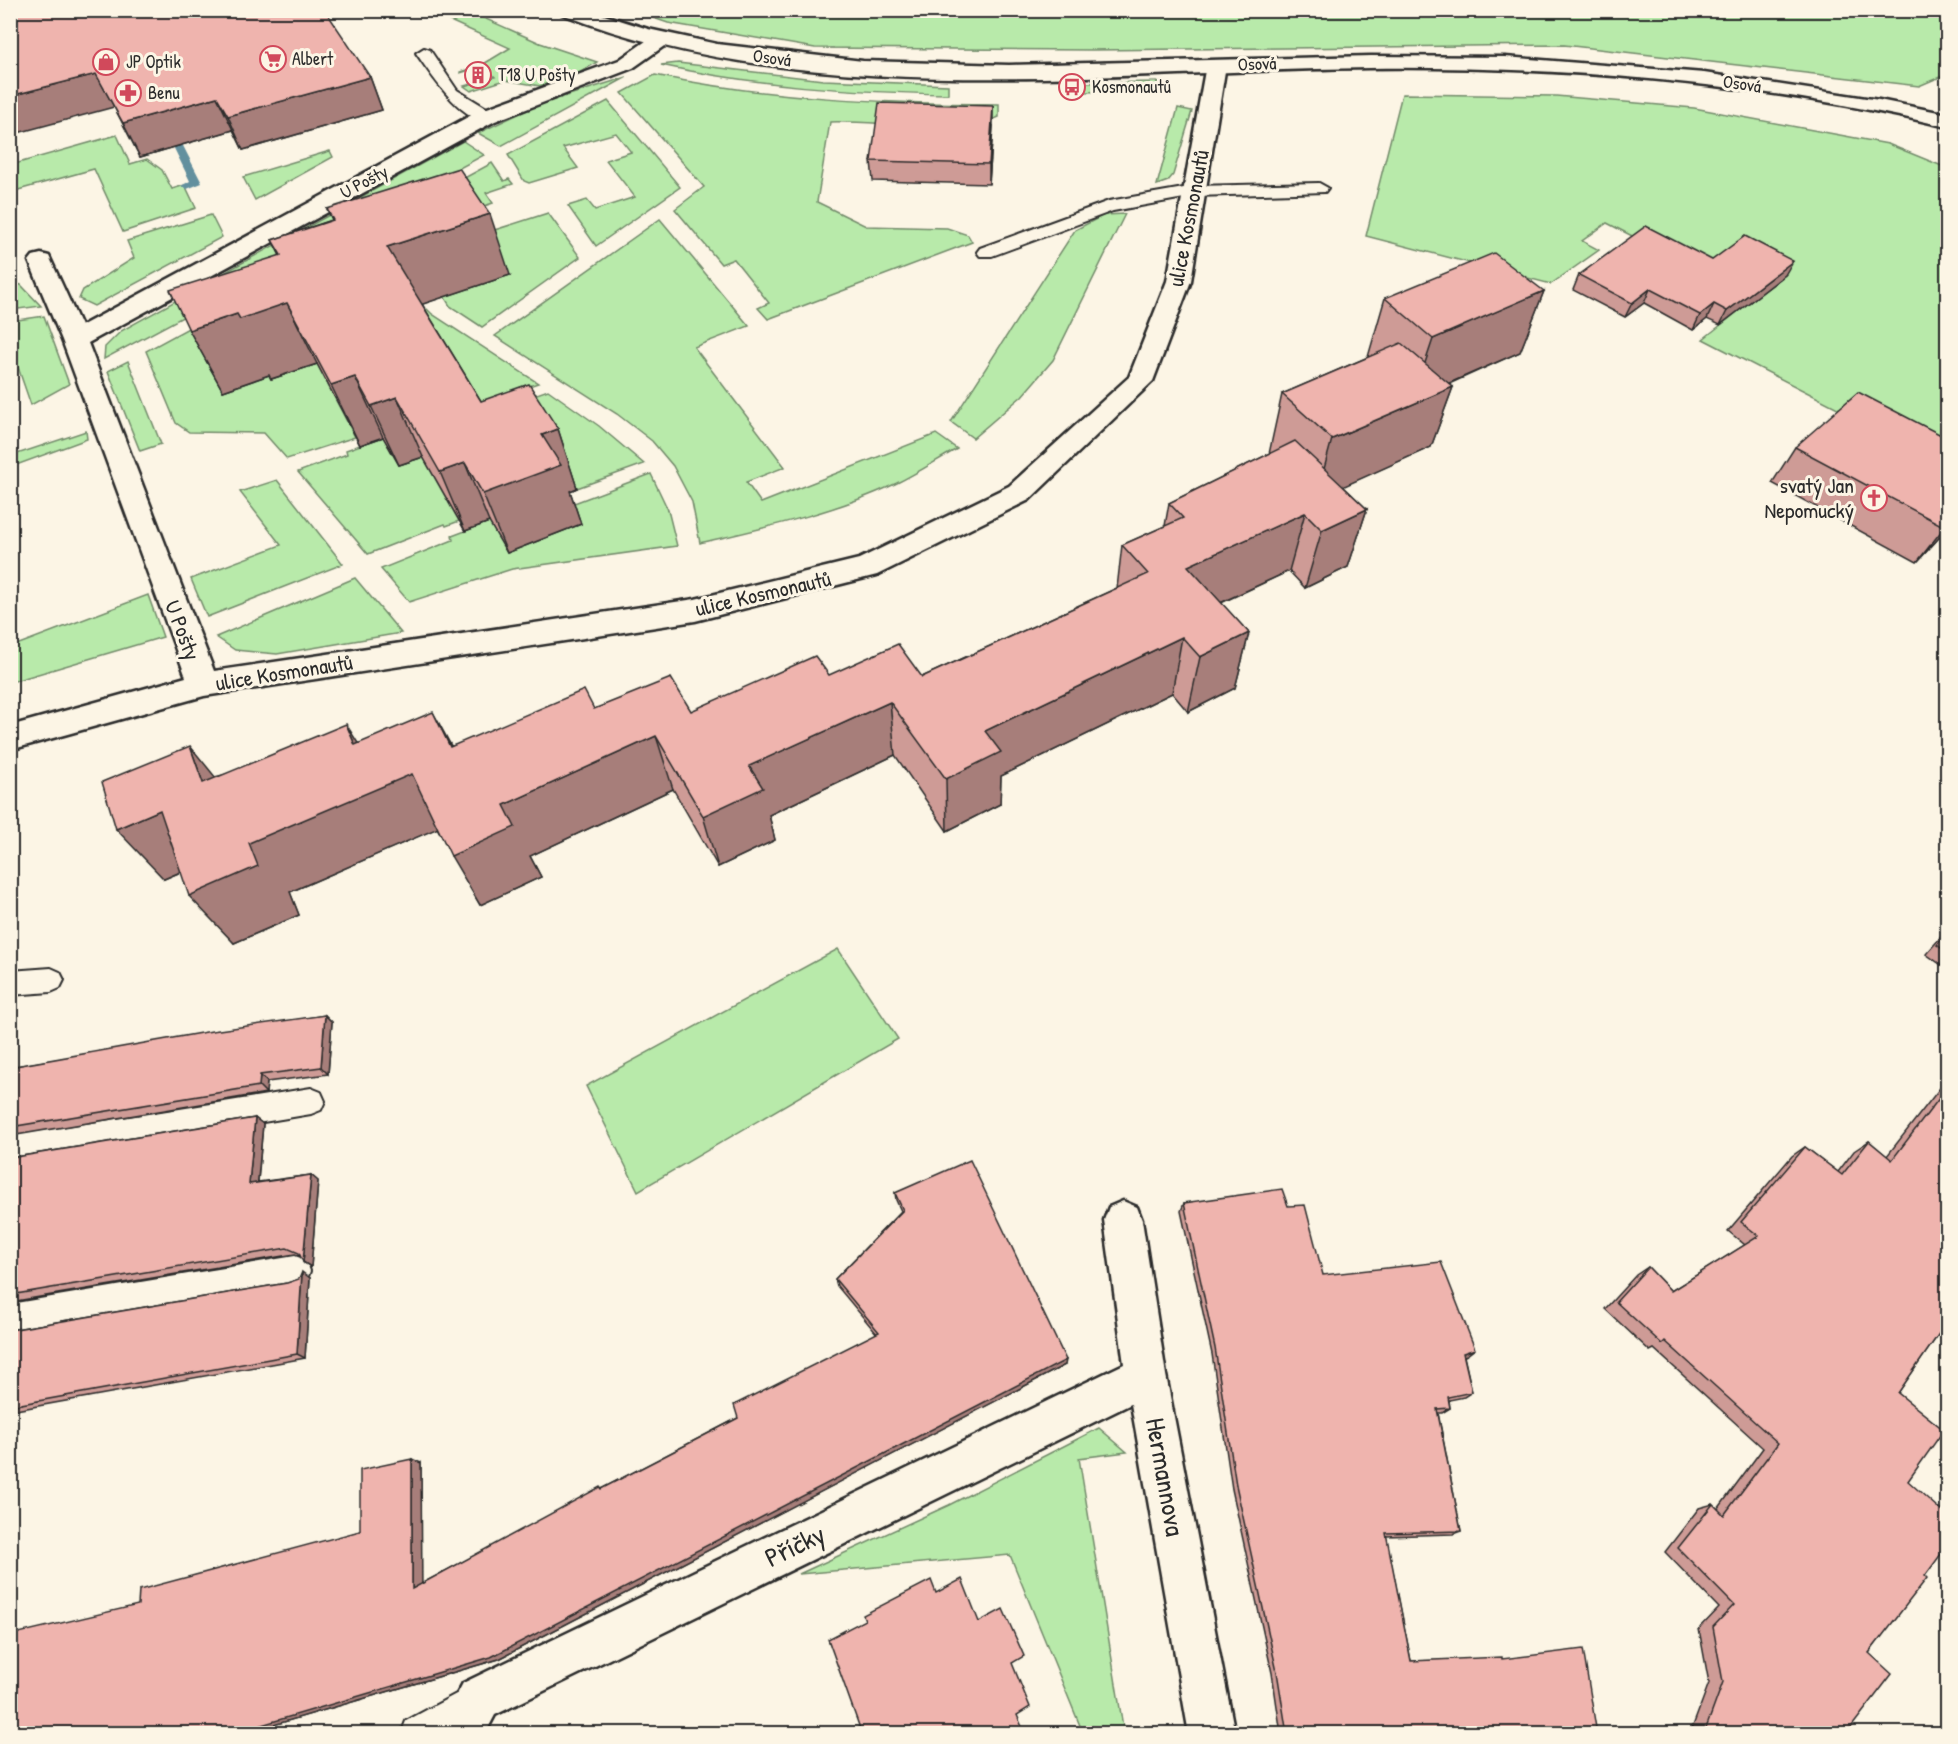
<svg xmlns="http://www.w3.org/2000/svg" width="1958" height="1744" viewBox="0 0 1958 1744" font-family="'Patrick Hand',sans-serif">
  <rect width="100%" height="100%" fill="#fcf5e5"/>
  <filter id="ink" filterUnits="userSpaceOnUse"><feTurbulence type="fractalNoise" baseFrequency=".0167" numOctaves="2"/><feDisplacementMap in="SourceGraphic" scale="12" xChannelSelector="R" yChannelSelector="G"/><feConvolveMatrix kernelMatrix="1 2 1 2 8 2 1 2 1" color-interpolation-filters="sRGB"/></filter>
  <g filter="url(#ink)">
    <g fill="#b8eaaa" stroke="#728a6a" stroke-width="1.5">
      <path d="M1947,10V74L1919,86L1564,45L1093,50L815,48L668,23L633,11Z"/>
      <path d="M428,11H468L540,43L597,62L579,73L540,86L505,80L471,91L464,86L495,77L484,66L460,73V72L482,65L510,48Z"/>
      <path d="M678,63L823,80L948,85V94C851,92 756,86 661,65Z"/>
      <path d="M655,75C769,99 883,103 999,104V117C958,135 876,120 830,122L817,202L866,226L947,228L968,235L972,242L768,319L758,308L769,303L734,259L721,264L675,209L704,187L622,93Z"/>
      <path d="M627,77L501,146L478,133L540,104Z"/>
      <path d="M1163,82V90L1083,92L1081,83Z"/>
      <path d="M1402,94L1556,96L1694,108L1888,144L1947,168V464L1703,339L1754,299L1607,223L1582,241L1599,250L1551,284L1366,236Z"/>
      <path d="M608,101L680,187L596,246L568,206L587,200L595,210L635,197L606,160L631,152L616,133L563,148L578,168L529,183L524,181L508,155Z"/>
      <path d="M1178,108L1192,111L1173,175L1168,181L1157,185Z"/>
      <path d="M117,135L130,164L147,159L162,170L172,189L185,185L196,208L123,232L94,169L11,192V165Z"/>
      <path d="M463,141L484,155L370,216L359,198Z"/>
      <path d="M330,151L333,157L255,200L243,177Z"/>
      <path d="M492,163L504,181L509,179L513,184L486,193L493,203L439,221L376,226Z"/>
      <path d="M342,208L353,225L230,291L222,274Z"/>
      <path d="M548,213L580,257L482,327L450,306L437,285L482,234Z"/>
      <path d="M1125,214L1053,360L1022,396L973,438L951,422L1075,230L1104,215Z"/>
      <path d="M211,215L222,237L94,306L79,299L83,290L134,258L127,241Z"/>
      <path d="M660,219L749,326L694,347L785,467L746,482L761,503L936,434L957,449C937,460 918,473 897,483C837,512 764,528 700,543L692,502L673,466L652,441L617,414L495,336Z"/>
      <path d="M11,282L21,285L41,306L11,310Z"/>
      <path d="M204,285L211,302L104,359L105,347L121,331Z"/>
      <path d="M427,309L432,314L538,383L470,406L355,332Z"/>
      <path d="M216,313L272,379L317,364L355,437L287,459L264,433L189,432L176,423L146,351Z"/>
      <path d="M44,316L69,384L31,405L11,347V321Z"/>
      <path d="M128,361L161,444L140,451L108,371Z"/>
      <path d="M548,390L599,426L644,464L577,488L549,444L461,421Z"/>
      <path d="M86,431L87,439L11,467V456Z"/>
      <path d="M383,437L399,465L423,457L459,521L446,526L445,524L368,554L298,472L347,454L346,450Z"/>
      <path d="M651,474L668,510L677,546L512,569L409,602L381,569L453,540L452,536L489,522L569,505Z"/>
      <path d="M277,480L343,564L207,617L191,579L281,545L240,492Z"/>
      <path d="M355,578L401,633L277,654L235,650L216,637Z"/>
      <path d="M148,595L163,637L11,682V647Z"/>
      <path d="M838,949L898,1039L638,1191L586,1086Z"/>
      <path d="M1099,1428L1127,1452L1079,1458L1124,1733H1083L1010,1555L799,1574L949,1505Z"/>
    </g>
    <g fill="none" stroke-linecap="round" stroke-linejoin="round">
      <path fill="#64909e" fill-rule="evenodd" d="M173,133L178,136L202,183L187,189L181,186L190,181L168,136Z"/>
      <defs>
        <g id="lane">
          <path d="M424,48L430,50L457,90L493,112L495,116L493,120C464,127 430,73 416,53Z"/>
          <path d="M1319,183L1328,188L1325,192L1195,196L1113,211L992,256H980L977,252L980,248L1109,201L1195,186Z"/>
          <path d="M51,968L60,972L64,980L60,988L51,992L10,995V971Z"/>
          <path d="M311,1088L321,1092L325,1101L321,1110L311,1114L10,1164V1136Z"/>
          <path d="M295,1256L306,1260L310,1271L306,1282L295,1286L10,1334V1304Z"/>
          <path d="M473,1685L485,1691L491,1703C476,1738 434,1734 401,1734L406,1721Z"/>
        </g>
        <g id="street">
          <path d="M660,34L667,36L670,40L667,44L633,68L495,121L88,343L214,671L695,599L859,559L1009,486L1129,377L1167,281L1206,65L1209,61H1223L1226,65L1191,281L1153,381L1029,500L877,575L695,621L204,696L10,750V726L186,677L62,340L29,261L33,256L41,254L49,256L81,326L479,111L619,60L653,36Z"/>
          <path d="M1123,1201L1137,1207L1142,1220L1166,1375L1235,1734H1189L1131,1404L495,1715L485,1734H436L463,1683L1124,1364L1104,1220L1109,1207Z"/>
        </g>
        <path id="secondary" d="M559,10H588L648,29L717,44L863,61L1009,65L1371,56L1505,57L1704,73L1879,100L1948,114V127C1759,82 1562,66 1369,68C1112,71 805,110 562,14Z"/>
      </defs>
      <use href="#lane" stroke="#2b2b2b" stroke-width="4"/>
      <use href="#street" stroke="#2b2b2b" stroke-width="5"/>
      <use href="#secondary" stroke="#2b2b2b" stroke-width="5"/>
      <use href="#lane" fill="#fcf5e5" fill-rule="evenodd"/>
      <use href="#street" fill="#fcf5e5" fill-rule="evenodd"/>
      <use href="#secondary" fill="#fcf5e5" fill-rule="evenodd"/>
    </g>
    <g fill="#ce9b96" stroke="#2b2b2b" stroke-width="1.5">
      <path d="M10,10L370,77L382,110L243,150L233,130L140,157L114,107Z"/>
      <path d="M993,126L989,184L873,181L871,161Z"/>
      <path d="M327,209L510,275L422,304L481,401L558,429L577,488L570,491L581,524L507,553L489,522L465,531L423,457L399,465L383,437L360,445L317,364L271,379L269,375L223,391L189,330L280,256L272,240L332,220Z"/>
      <path d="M1579,275H1785L1720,325L1707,319L1693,330L1644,303L1625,317L1573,290Z"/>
      <path d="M1544,291L1520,352L1449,384L1453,387L1431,447L1343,486L1367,509L1348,567L1305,588L1289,571L1221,603L1249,633L1235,688L1188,712L1172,693L1001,776L1000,804L947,831L895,755L769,815L775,840L718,867L673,789L530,856L541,877L480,905L437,828L290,892L299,915L234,943L181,872L164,879L215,777L358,743L452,746L594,709L691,711L829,675L922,677L1117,588L1122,545L1165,526L1169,503L1269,454L1282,394L1368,357L1385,298Z"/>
      <path d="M1947,438V529L1917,562L1772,483L1795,447Z"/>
      <path d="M1947,930V969L1926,954Z"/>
      <path d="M325,1015L332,1022L328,1074L267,1082L266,1093L10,1136V1067Z"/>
      <path d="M1947,1079V1322L1898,1393L1908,1481L1925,1576L1869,1653L1846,1734H1690L1709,1683L1699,1629L1719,1608L1665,1552L1699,1508L1713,1504L1718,1509L1763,1448L1654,1349L1650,1351L1605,1309L1636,1275L1648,1267L1671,1291L1745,1245L1728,1231L1792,1156L1805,1147L1838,1172L1854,1151L1869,1141L1887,1156Z"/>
      <path d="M255,1118L263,1124L258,1182L311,1175L318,1181L311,1267L303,1262L301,1256L295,1254L10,1302V1158Z"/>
      <path d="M895,1193L1065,1365L499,1659L243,1734H10L138,1605L360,1531L421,1463V1584L603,1488L738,1418L877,1334L837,1286L835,1279L901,1211L896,1200Z"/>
      <path d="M1184,1203L1288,1206L1323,1275L1467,1355L1464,1356L1472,1392L1464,1397L1449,1400L1450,1408L1442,1413H1438L1461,1531L1453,1534L1386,1536L1411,1661L1502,1659L1597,1734H1281L1272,1673L1232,1489L1212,1354L1181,1211Z"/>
      <path d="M310,1278L305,1358L10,1411V1330L287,1283Z"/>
    </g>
    <g fill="#a77e7a" stroke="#2b2b2b" stroke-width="1.5">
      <path d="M96,74L114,107L10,135V96Z"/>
      <path d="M370,77L382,110L243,150L228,116Z"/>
      <path d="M217,97L233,130L140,157L123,123Z"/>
      <path d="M993,106V126L989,184V164Z"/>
      <path d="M490,214L510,275L411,308L387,247Z"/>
      <path d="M1793,261L1785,275L1720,325L1727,311Z"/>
      <path d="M1650,289L1644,303L1625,317L1632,303Z"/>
      <path d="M1544,291L1520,352L1413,399L1433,339Z"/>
      <path d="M287,303L317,364L271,379L269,375L223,391L189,330L237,314Z"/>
      <path d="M1714,304L1707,319L1693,330L1700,315Z"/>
      <path d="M355,377L383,437L360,445L331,385Z"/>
      <path d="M1453,387L1431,447L1316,499L1332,439Z"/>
      <path d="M397,397L423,457L399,465L371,406Z"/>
      <path d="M558,429L577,488L570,491L581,524L507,553L483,494L542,435Z"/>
      <path d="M465,463L489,522L465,531L440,472Z"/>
      <path d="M1367,509L1348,567L1305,588L1322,530Z"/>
      <path d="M1305,513L1289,571L1177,623L1188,566Z"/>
      <path d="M1947,524V529L1917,562Z"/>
      <path d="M1249,633L1235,688L1188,712L1200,657Z"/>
      <path d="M1182,637L1172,693L1001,776L1000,804L947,831L946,779L985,731Z"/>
      <path d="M890,702L895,755L769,815L775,840L718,867L703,816L749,766Z"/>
      <path d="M433,712L462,766L450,747Z"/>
      <path d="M346,724L379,777L412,774L443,826L290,892L299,915L234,943L189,896L249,843L355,745Z"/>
      <path d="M656,736L673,789L530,856L541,877L480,905L451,856L504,805Z"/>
      <path d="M190,746L233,799L203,783Z"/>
      <path d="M160,810L206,861L164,879L116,829Z"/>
      <path d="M325,1015L332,1022L328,1074L321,1067Z"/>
      <path d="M260,1075L267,1082L266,1093L259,1086Z"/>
      <path d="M255,1118L263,1124L257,1190L249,1184Z"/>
      <path d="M311,1175L318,1181L311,1267L303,1262Z"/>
      <path d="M302,1272L310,1278L305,1358L297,1354Z"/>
      <path d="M1475,1349L1467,1355L1455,1359L1463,1353Z"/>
      <path d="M1066,1360L1065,1365L499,1659L243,1734H231Z"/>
      <path d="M412,1459L421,1463L422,1591L412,1589Z"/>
    </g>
    <g fill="#efb4ae" stroke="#2b2b2b" stroke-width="1.5">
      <path d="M10,10H325L370,77L228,116L217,97L123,123L96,74L10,96Z"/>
      <path d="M879,103L993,106L989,164L871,161Z"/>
      <path d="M459,168L490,214L387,247L481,401L529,384L558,429L542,435L561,465L483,494L465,463L440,472L397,397L371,406L355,377L331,385L287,303L240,319L237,314L189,330L170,290L281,255L272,240L333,220L327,209Z"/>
      <path d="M1646,226L1712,260L1745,236L1793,261L1727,311L1714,304L1700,315L1650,289L1632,303L1579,275Z"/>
      <path d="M1494,253L1544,291L1433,339L1385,298Z"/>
      <path d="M1401,343L1453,387L1332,439L1282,394Z"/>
      <path d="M1858,392L1947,438V524L1945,527L1795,447Z"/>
      <path d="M1295,441L1367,509L1322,530L1305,513L1188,566L1249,633L1200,657L1182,637L985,731L1001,752L946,779L890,702L749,766L763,788L703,816L656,736L504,805L515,827L451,856L412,774L249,843L258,866L189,896L160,810L116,829L102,782L190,746L203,783L346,724L355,745L433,712L450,747L584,690L594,709L671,678L691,711L815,656L829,675L898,644L922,677L1148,574L1122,545L1183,518L1169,503Z"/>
      <path d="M1947,933V952L1937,945Z"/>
      <path d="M325,1015L321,1067L260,1075L259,1086L10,1127V1067L212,1031Z"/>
      <path d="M1947,1088V1322L1898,1393L1944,1430L1908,1481L1947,1516V1546L1925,1576L1927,1578L1869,1653L1892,1674L1846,1734H1704L1723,1682L1713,1627L1734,1605L1678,1548L1713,1504L1724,1515L1778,1443L1665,1341L1662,1344L1616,1302L1648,1267L1671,1291L1759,1236L1741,1222L1805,1147L1842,1175L1869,1141L1892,1160Z"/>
      <path d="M255,1118L249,1184L311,1175L303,1262L299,1253L287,1248L10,1295V1158Z"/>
      <path d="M970,1160L1066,1360L491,1657L231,1734H10V1635L138,1605L139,1590L360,1531V1470L412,1459V1589L600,1487L601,1489L738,1418L734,1405L879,1332L835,1279L903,1210L895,1193Z"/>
      <path d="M1282,1189L1288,1206L1305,1205L1323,1275L1441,1262L1475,1349L1463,1353L1472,1392L1448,1397L1450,1408L1437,1409L1461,1531L1386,1533L1411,1661L1502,1657V1659L1583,1649L1597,1734H1287L1277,1672L1236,1485L1215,1348L1184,1203Z"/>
      <path d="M302,1272L297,1354L10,1406V1330L287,1283L299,1279Z"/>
      <path d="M962,1579L979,1622L1003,1609L1024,1656L1012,1663L1030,1707L1017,1715L1025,1734H862L828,1639L865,1620L863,1615L931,1580L936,1593Z"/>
    </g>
  </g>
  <defs>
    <symbol id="supermarket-ring" viewBox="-11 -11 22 22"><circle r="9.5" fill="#fcf5e5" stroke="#d1495b" stroke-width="1.5"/><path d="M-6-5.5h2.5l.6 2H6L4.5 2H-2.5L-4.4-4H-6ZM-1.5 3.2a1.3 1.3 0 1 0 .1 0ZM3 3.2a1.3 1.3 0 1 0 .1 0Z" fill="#d1495b"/></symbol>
    <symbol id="shop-ring" viewBox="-11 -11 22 22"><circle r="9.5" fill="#fcf5e5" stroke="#d1495b" stroke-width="1.5"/><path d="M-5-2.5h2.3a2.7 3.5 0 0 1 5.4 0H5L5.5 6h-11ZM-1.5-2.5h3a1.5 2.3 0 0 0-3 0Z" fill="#d1495b"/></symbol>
    <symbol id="building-ring" viewBox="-11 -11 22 22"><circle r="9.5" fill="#fcf5e5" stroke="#d1495b" stroke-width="1.5"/><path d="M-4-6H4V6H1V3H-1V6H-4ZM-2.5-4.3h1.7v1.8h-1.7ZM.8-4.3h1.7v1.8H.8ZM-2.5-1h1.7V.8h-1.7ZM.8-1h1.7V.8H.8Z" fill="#d1495b"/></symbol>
    <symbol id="bus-ring" viewBox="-11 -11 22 22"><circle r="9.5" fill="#fcf5e5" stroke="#d1495b" stroke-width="1.5"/><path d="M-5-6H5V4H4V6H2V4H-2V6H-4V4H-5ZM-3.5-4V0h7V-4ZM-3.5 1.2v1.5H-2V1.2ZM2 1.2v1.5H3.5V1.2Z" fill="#d1495b"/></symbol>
    <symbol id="pharmacy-ring" viewBox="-11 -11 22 22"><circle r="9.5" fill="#fcf5e5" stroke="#d1495b" stroke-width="1.5"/><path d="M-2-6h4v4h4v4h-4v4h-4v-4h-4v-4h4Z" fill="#d1495b"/></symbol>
    <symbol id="church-ring" viewBox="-11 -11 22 22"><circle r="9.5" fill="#fcf5e5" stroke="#d1495b" stroke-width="1.5"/><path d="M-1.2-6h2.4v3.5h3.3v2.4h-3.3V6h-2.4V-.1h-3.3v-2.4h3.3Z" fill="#d1495b"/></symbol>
  </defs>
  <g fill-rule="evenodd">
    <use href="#supermarket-ring" x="258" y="44" width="30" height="30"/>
    <use href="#shop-ring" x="91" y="47" width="30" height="30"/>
    <use href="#building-ring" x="463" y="60" width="30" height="30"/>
    <use href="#bus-ring" x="1057" y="72" width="30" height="30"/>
    <use href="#pharmacy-ring" x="113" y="78" width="30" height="30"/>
    <use href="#church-ring" x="1859" y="483" width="30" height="30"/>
  </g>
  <g text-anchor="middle" stroke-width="6" stroke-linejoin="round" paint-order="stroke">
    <g font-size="18" fill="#2b2b2b" stroke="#fcf5e5">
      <text transform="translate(772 58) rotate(7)" y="6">Osová</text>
      <text transform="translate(1257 64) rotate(-2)" y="6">Osová</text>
      <text transform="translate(1742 84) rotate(8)" y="6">Osová</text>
      <text transform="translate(364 182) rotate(-28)" y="6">U Pošty</text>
    </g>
    <g font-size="18" fill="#2b2b2b" stroke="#fcf5e5" text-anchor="start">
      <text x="292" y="65">Albert</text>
      <text x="126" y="68">JP Optik</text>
      <text x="498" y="81">T18 U Pošty</text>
      <text x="1092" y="93">Kosmonautů</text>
      <text x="148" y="99">Benu</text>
    </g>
    <g font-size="22" fill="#2b2b2b" stroke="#fcf5e5">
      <text transform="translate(1188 218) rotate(-79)" y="8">ulice Kosmonautů</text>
      <text transform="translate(763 593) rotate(-13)" y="8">ulice Kosmonautů</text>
      <text transform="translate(183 630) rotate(69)" y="8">U Pošty</text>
      <text transform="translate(284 672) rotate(-9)" y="8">ulice Kosmonautů</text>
    </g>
    <g font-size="22" fill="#2b2b2b" stroke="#fcf5e5" text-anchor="end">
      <text x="1854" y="493">svatý Jan<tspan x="1854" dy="25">Nepomucký</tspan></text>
    </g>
    <g font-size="27" fill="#2b2b2b" stroke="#fcf5e5">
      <text transform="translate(1165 1477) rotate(80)" y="9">Hermannova</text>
      <text transform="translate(795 1546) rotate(-26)" y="9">Příčky</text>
    </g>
  </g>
  <rect width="1958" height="1744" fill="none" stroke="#fcf5e5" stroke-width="36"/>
  <rect x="18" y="18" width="1922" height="1708" fill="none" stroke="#2b2b2b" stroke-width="2" filter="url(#ink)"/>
</svg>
